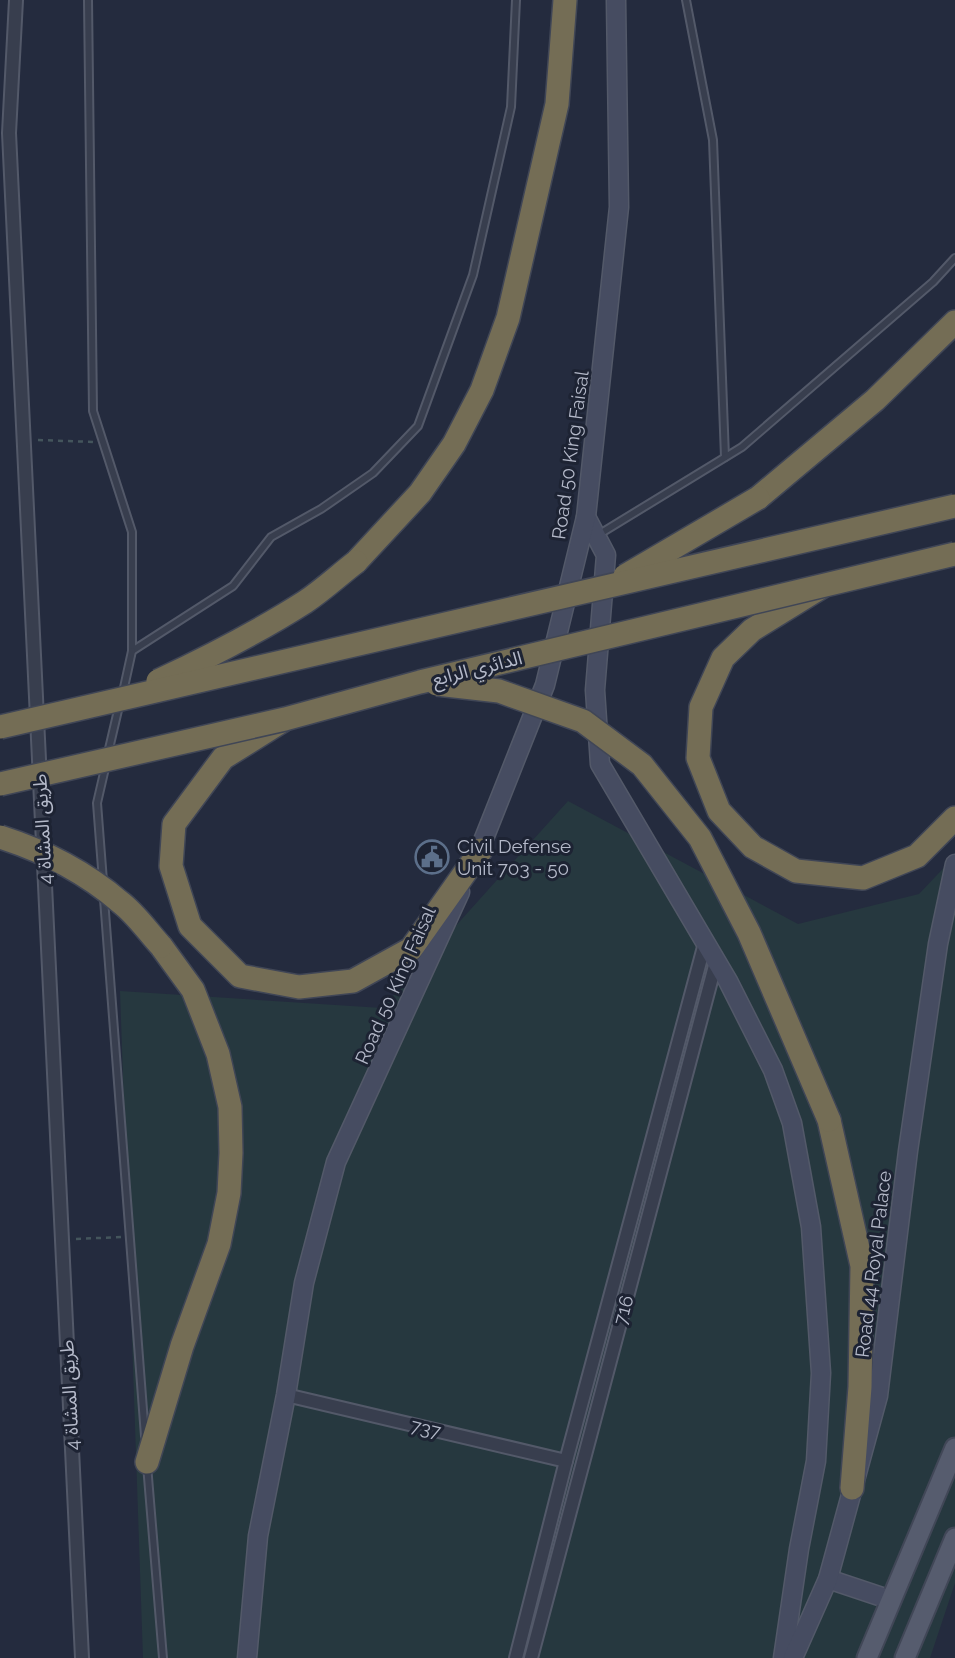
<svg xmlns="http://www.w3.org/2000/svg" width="955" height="1658" viewBox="0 0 955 1658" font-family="Raleway,'Noto Sans Arabic',sans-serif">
  <rect width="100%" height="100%" fill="#242b3e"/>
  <path fill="#26383f" d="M568,801L798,924L919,894L955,856V1583L930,1658H143L120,991L382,1008Z"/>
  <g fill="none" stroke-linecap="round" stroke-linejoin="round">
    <defs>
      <g id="lane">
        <path d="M88,0L93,411L132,532V651L233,586L271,537L321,509L373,473L418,426L473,275L511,107L516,0"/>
        <path d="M686,0L713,140L725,457"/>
        <path d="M598,535L742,447L933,282L955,258"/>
        <path d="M123,692L132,651"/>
        <path d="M108,753L119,706"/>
        <path d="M103,881L97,803L106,764"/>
        <path d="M104,899L145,1436"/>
        <path d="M147,1465L163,1658"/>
      </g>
      <g id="street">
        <path d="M16,0L9,133L82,1658"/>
        <path d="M286,1395L566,1461"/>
        <path d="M516,1658L566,1461L705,943"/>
        <path d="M531,1658L716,962"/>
      </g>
      <g id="secondary">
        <path d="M586,517L606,555L595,690L600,764L728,981L773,1070L792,1123L811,1227L821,1373L816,1461L799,1549L783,1658"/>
        <path d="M475,861L545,685L586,517L619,207L616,0"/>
        <path d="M828,1579L891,1600"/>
        <path d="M247,1658L258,1536L286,1395L304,1283L336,1162L460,892"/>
        <path d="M793,1658L828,1579L878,1396L908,1151L938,944L955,864"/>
      </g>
      <g id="primary">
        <path d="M867,1658L955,1448"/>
        <path d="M905,1658L955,1538"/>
      </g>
      <g id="highway">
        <path d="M758,498L875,400L955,322"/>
        <path d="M356,562L420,493L454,444L482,390L508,318L557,104L565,0"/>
        <path d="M820,588L752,630L723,658L701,707L698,758L719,811L753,847L796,871L863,878L917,856L955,818"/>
        <path d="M282,721L223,758L174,824L171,866L190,926L240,976L299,987L353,981L411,949L481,850"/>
        <path d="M829,1120L862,1266L860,1387L852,1488"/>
        <path d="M147,1462L182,1346L219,1244L229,1193L231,1153L230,1107L218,1054L193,990L161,946"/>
      </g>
    </defs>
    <use href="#lane" stroke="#535969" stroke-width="10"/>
    <use href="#street" stroke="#535969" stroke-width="16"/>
    <use href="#secondary" stroke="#535969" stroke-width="21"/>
    <use href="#primary" stroke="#414757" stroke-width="23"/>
    <use href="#highway" stroke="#404656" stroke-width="26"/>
    <g stroke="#44555c" stroke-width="2.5" stroke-dasharray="5 5" stroke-linecap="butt">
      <path d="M38,440L94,442"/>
      <path d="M76,1239L121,1237"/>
    </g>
    <use href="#lane" stroke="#383e4e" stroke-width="6"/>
    <use href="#street" stroke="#383e4e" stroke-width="12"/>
    <use href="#secondary" stroke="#464c61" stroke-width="18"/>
    <use href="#primary" stroke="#565c6e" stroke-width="19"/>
    <use href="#highway" stroke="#746d55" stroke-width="23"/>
    <defs>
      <g id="highway-bridge">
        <path d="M625,576L758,498"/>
        <path d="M158,681C209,657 258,632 305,602C323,590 339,575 356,562"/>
        <path d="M437,684L499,691L583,721L642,765L700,838L749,933L829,1120"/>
        <path d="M0,727L955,506"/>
        <path d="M0,784L285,719L420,682L955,554"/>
        <path d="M0,837C44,851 85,872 120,902C136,914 148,932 161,946"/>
      </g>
    </defs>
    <use href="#highway-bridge" stroke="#404656" stroke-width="26" stroke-linecap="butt"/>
    <use href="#highway-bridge" stroke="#746d55" stroke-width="23"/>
  </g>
  <defs>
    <symbol id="civic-ring" viewBox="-11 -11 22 22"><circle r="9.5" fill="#1d2333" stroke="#5c6f8a" stroke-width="1.5"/><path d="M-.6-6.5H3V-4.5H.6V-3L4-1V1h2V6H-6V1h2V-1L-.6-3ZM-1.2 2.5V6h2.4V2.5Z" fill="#5c6f8a"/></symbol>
  </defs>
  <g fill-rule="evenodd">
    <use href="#civic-ring" x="413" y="838" width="38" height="38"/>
  </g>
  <g text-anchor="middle" stroke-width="6" stroke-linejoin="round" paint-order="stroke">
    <g font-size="19" fill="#b4b9c9" stroke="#1d2333">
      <text transform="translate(570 455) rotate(-82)" y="7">Road 50 King Faisal</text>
      <text transform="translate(477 668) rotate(-14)" y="7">الدائري الرابع</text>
      <text transform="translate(42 829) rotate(-93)" y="7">طريق المشاة 4</text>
      <text transform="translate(395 985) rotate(-66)" y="7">Road 50 King Faisal</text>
      <text transform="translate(873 1264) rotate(-83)" y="7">Road 44 Royal Palace</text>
      <text transform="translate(623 1310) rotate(-75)" y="7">716</text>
      <text transform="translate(69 1395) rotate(-93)" y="7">طريق المشاة 4</text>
      <text transform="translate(426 1428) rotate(13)" y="7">737</text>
    </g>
    <g font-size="19" fill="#b4b9c9" stroke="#1d2333" text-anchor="start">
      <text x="457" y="853">Civil Defense<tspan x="457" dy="22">Unit 703 - 50</tspan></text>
    </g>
  </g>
</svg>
